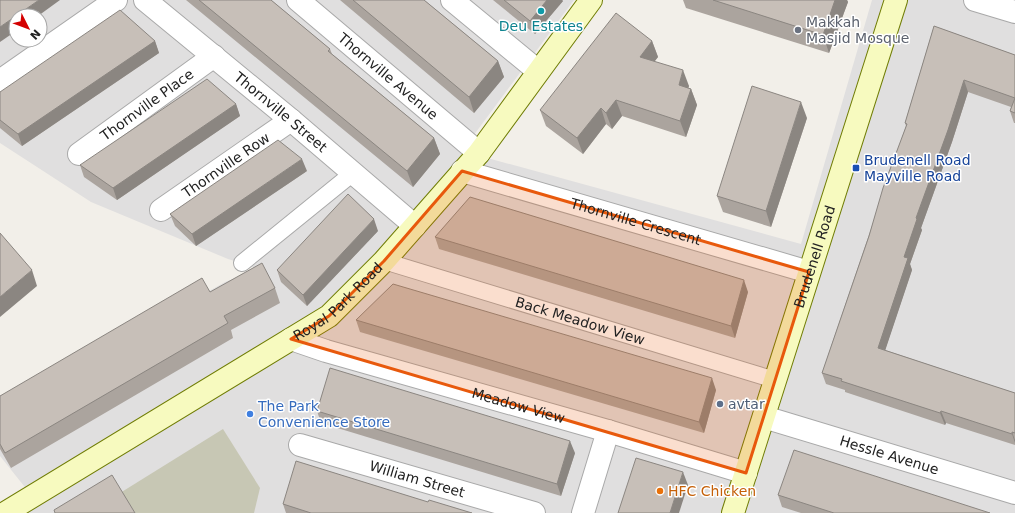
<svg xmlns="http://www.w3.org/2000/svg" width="1015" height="513" viewBox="0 0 1015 513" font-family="'DejaVu Sans',sans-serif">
  <rect width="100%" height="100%" fill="#f2efe9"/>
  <path fill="#e0dfdf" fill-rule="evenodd" d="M0,0H574L462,151L801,244L872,0H1015V513H0L28,491L0,456V410L225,282L259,269L228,259L91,202L0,143ZM16,16H40V40H16Z"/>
  <path fill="#c7c7b4" d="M223,429L260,488L254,513H132L120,493Z"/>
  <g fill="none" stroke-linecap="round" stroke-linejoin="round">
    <defs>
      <g id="lane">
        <path id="s1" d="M384,261L775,380"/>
        <path d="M242,263L353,173"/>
      </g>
      <g id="street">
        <path id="s2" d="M145,0L291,120L415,226"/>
        <path id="s3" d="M298,0L479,153"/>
        <path d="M452,0L538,71"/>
        <path d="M975,0L1015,12"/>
        <path d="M0,81L116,0"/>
        <path id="s4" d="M79,154L214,56"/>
        <path id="s5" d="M462,171L809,272"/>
        <path id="s6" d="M161,210L291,120"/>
        <path id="s7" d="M291,339L326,351L608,431L746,473"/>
        <path id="s8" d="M764,417L1015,493"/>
        <path id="s9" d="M300,445L534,513"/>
        <path d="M583,513L608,431"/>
      </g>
      <g id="secondary">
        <path id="s10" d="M5,513L329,316L384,261L479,153L591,0"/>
        <path id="s11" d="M733,513L896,0"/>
      </g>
    </defs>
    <use href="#lane" stroke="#a9a9a9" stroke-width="18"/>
    <use href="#street" stroke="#a9a9a9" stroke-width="24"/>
    <use href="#secondary" stroke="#707d05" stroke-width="24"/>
    <use href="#lane" stroke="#fff" stroke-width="16"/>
    <use href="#street" stroke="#fff" stroke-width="22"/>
    <use href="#secondary" stroke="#f7fabf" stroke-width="22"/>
  </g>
  <g fill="#aba49e">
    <path d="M186,0H271L330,49L332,54L434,138L440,154L413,187Z"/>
    <path d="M340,0H424L498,61L504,77L474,113Z"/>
    <path d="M493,0H562L563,1L535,34Z"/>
    <path d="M683,0H847L848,2L829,53L686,8Z"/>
    <path d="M934,26L1015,55V123H1014L1010,111L1011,107L968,92L952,142L921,228L922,230L910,264L912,270L885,350L966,377L1015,393V445L946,423L945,425L845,392V390L826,384L822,373L906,126L905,123Z"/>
    <path d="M155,41L159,53L22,146L0,128V92Z"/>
    <path d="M652,41L658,57L654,61L689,86L688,88L691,89L697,105L686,137L622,116L612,129L606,124L583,154L546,126L540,110Z"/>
    <path d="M236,104L240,116L117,200L84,177L80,165Z"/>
    <path d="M807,118L771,227L723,212L717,196Z"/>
    <path d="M307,171L196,246L175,226L170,214Z"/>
    <path d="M378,231L307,306L281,282L277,270Z"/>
    <path d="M435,237L748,292L735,338L439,249Z"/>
    <path d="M275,288L280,303L231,330L233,338L11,468L0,449V396L210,292Z"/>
    <path d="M356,320L716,390L704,433L360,332Z"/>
    <path d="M317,411L575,453L561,496L321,423Z"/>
    <path d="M778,495L990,513H801L782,507Z"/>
    <path d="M428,502L472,513H286L283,504Z"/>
  </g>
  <g fill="#8b8681">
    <path d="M39,0H60L38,16H16Z"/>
    <path d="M547,0H562L563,1L535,34L530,21Z"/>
    <path d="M835,0H847L848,2L829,53L823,35Z"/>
    <path d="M16,16V31L0,42V27Z"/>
    <path d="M155,41L159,53L22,146L18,134Z"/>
    <path d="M652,41L658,57L646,73L640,57Z"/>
    <path d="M498,61L504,77L474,113L469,97Z"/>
    <path d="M683,70L689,86L684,100L679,85Z"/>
    <path d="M964,80L968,92L952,142L921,228L922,230L910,264L912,270L882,360L878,348L904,257L916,218Z"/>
    <path d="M691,89L697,105L686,137L680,121Z"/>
    <path d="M616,100L622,116L612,129L606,113Z"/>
    <path d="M801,102L807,118L771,227L766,211Z"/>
    <path d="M236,104L240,116L117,200L113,188Z"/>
    <path d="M601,108L606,124L583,154L577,138Z"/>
    <path d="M434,138L440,154L413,187L407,171Z"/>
    <path d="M302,159L307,171L196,246L192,234Z"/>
    <path d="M374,219L378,231L307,306L303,295Z"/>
    <path d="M32,270L37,286L0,317V297Z"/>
    <path d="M744,280L748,292L735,338L731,326Z"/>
    <path d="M712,378L716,390L704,433L699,422Z"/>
    <path d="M941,411L946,423L945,425L940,413Z"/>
    <path d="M1012,432L1015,440V443L1012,434Z"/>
    <path d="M570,441L575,453L561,496L557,484Z"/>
    <path d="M683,472L688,485L679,513H670Z"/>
  </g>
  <g fill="#c7bfb8" stroke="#8b8681">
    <path d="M0,0H39L0,27Z"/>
    <path d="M199,0H271L330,49L328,51L434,138L407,171Z"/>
    <path d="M353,0H424L498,61L469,97Z"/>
    <path d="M504,0H547L530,21Z"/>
    <path d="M713,0H835L823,35Z"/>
    <path d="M120,10L155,41L18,134L0,120V92Z"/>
    <path d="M616,13L652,41L640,57L683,70L679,85L691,89L680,121L616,100L606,113L601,108L577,138L540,110Z"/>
    <path d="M934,26L1015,55V113L1010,111L1015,98L964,80L948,130L916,218L917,219L904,257L908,258L878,348L966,377L1015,393V433L1012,432V434L941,411L940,413L841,381L842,379L822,373L869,236L883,188L907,124L905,123Z"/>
    <path d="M207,79L236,104L113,188L80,165Z"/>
    <path d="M752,86L801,102L766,211L717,196Z"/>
    <path d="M278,140L302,159L192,234L170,214Z"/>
    <path d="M348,194L374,219L303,295L277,270Z"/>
    <path d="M470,197L744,280L731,326L435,237Z"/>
    <path d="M0,233L32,270L0,297Z"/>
    <path d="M262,263L275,288L224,316L228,323L5,453L0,444V396L202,278L210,292Z"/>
    <path d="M393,284L712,378L699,422L356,320Z"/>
    <path d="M330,368L570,441L557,484L317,411Z"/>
    <path d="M794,450L990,513H834L778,495Z"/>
    <path d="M636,458L683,472L670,513H618Z"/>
    <path d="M296,461L428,502L429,500L472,513H311L283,504Z"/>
    <path d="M112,475L135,513H55L54,510Z"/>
  </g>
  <path fill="#e8590c" fill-opacity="0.2" stroke="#e8590c" stroke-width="3" stroke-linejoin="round" d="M462,171L809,272L746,473L291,339L329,316L384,261Z"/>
  <circle fill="#0f9aa8" stroke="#fff" stroke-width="1.5" cx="541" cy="11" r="4"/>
  <circle fill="#6b7280" stroke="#fff" stroke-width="1.5" cx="798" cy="30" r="4"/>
  <rect fill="#1a4fb4" stroke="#fff" stroke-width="1.5" x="852" y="164" width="8" height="8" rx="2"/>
  <circle fill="#5c6f8a" stroke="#fff" stroke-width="1.5" cx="720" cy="404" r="4"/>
  <circle fill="#3f7fe0" stroke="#fff" stroke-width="1.5" cx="250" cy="414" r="4"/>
  <circle fill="#e8710a" stroke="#fff" stroke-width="1.5" cx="660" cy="491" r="4"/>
  <g text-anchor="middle" stroke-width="3" stroke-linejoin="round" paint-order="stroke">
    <g font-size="14" fill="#5b616d" stroke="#fff" text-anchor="start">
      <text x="806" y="27">Makkah<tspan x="806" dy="16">Masjid Mosque</tspan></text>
    </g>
    <g font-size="14" fill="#0d838f" stroke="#fff">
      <text x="541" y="31">Deu Estates</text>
    </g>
    <g font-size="14" fill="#222" stroke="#fff">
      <text dy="5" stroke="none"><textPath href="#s3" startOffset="118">Thornville Avenue</textPath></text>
      <text dy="5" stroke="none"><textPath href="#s4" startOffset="84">Thornville Place</textPath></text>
      <text dy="5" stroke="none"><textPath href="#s2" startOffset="176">Thornville Street</textPath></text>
      <text dy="5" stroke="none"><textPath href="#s6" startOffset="79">Thornville Row</textPath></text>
      <text dy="5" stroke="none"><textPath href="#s5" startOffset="181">Thornville Crescent</textPath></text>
      <text dy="5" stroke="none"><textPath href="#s11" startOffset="269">Brudenell Road</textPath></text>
      <text dy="5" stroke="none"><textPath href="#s10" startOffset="395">Royal Park Road</textPath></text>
      <text dy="5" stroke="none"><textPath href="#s1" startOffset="205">Back Meadow View</textPath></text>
      <text dy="5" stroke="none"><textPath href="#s7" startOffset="237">Meadow View</textPath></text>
      <text dy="5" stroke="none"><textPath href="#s8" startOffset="131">Hessle Avenue</textPath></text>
      <text dy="5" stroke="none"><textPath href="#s9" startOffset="122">William Street</textPath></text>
    </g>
    <g font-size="14" fill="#164399" stroke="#fff" text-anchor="start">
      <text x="864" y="165">Brudenell Road<tspan x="864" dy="16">Mayville Road</tspan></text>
    </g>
    <g font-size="14" fill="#4e5e75" stroke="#fff" text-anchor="start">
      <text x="728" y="409">avtar</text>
    </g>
    <g font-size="14" fill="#366cbe" stroke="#fff" text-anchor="start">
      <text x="258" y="411">The Park<tspan x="258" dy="16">Convenience Store</tspan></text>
    </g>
    <g font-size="14" fill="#c56008" stroke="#fff" text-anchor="start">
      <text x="668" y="496">HFC Chicken</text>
    </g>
  </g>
  <g transform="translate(28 28) rotate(132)"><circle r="19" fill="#ffffff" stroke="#a7a7a7"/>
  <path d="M0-3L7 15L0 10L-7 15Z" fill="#d40000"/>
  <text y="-6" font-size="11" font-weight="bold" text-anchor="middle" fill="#222222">N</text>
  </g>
</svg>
